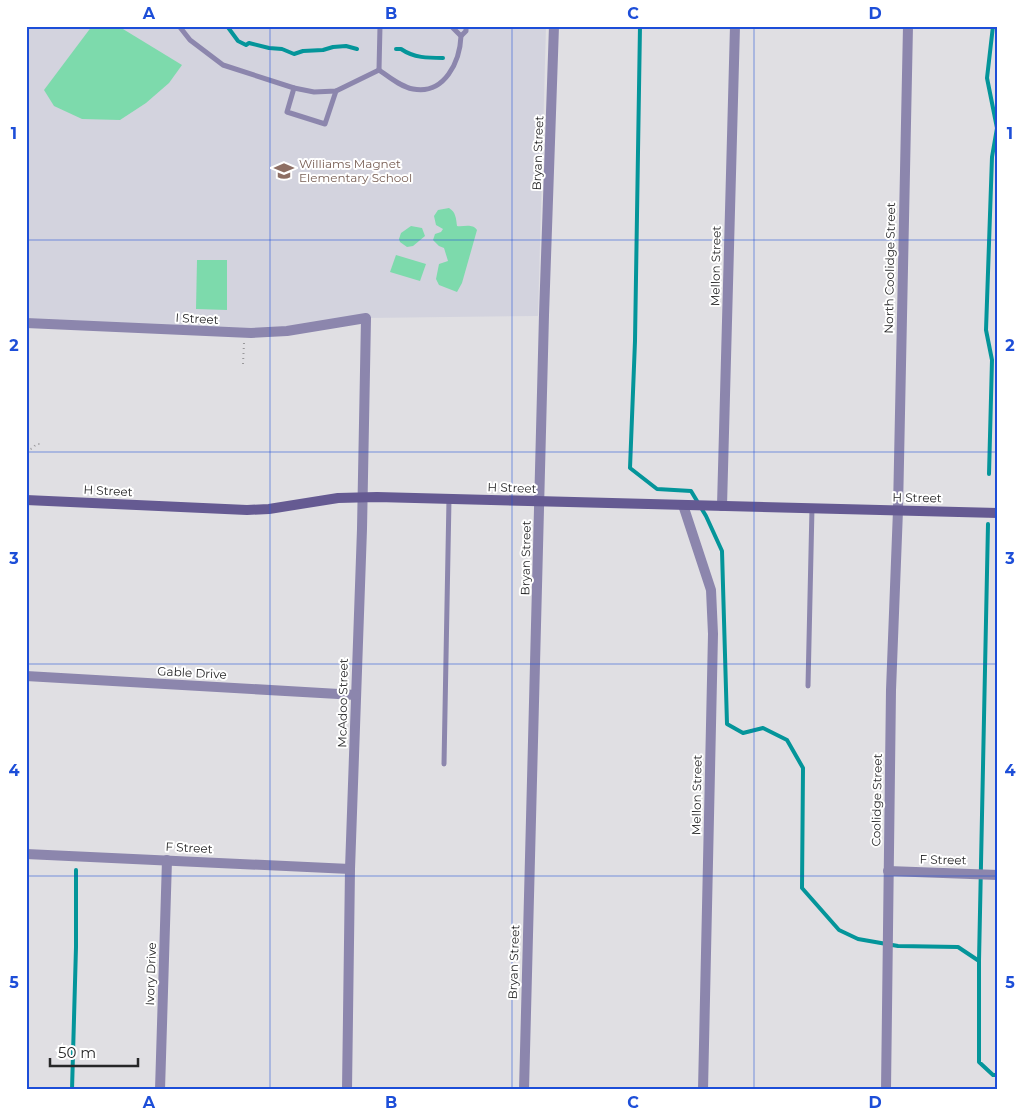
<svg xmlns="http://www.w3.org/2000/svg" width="1024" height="1116" viewBox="0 0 1024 1116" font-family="Montserrat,sans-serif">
  <rect width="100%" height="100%" fill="#e0dfe3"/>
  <path fill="#d3d3de" d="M26,26H546L538,316L366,318L271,332L26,323Z"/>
  <g fill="#7ddaac">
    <path d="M92,26H118L182,65L169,83L146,103L120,120L82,119L54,106L44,90Z"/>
    <path d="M449,208C456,212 456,219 457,226C464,227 472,223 477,230L462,283L457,292L439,285L436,279L439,264L448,261L444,248L439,246L433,240L435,234L441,232L443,229L436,225L434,216L438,210Z"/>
    <path d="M411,226L422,228L425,236L413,246L407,247L400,242L399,239L401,233Z"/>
    <path d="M396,255L426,264L420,281L390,272Z"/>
    <path d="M197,260H227V310L196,309Z"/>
  </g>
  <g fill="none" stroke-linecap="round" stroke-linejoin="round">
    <g stroke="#04959a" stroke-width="4">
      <path d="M227,26L238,41L246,45L249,43L269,48L282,49L294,54L303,51L323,50L333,47L346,46L357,49"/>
      <path d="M640,26L635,341L630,468L657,489L691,491L706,516L722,551L727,724L743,733L763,728L787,740L803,768L802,888L839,930L858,939L898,946L958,947L979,961V1062L993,1075H998"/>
      <path d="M396,49H401C414,58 428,58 443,58"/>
      <path d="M989,474L992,360L986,330L992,157L997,128L987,78L993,26"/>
      <path d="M979,961L988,524"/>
      <path d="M72,1090L76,947V870"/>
    </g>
    <g stroke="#98979a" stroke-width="2" stroke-dasharray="1 4" stroke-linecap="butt">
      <path d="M243,364L244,343"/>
      <path d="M26,451L33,448L36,444H42"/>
    </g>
    <g stroke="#8c86ad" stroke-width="5">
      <path d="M179,26L190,40L223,65L294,88L314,92L336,91L379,70"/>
      <path d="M461,36L466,31V26"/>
      <path d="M379,70C389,77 401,87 413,89C445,95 460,61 461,36L451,26"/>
      <path d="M379,70L380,26"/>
      <path d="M294,88L287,112L325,124L336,91"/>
      <path d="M808,686L812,508"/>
      <path d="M444,764L449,499"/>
    </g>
    <g stroke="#8c86ad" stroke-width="10">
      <path d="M26,323L251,333L287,331L366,318L362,529L350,869L347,1090"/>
      <path d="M683,505L711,590L713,634L703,1090"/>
      <path d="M722,506L735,26"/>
      <path d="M26,676L356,695"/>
      <path d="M26,854L350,869"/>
      <path d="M888,871L998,875"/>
      <path d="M160,1090L167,860"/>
      <path d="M524,1090L544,315L554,26"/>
      <path d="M886,1090L891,690L898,510L908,26"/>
    </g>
    <path stroke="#655a92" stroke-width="10" d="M26,500L247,510L269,509L338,498L377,497L998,513"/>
  </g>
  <path fill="none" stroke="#1d4ed8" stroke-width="1" stroke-opacity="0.55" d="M270,26V1090M512,26V1090M754,26V1090M26,240H998M26,452H998M26,664H998M26,876H998"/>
  <defs>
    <symbol id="school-bare" viewBox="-9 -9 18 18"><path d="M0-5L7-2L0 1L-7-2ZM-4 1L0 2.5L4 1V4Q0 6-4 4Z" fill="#8d6e63" stroke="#fff" stroke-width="2.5" paint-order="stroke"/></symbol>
  </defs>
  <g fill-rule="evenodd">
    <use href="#school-bare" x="270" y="157" width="28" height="28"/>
  </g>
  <g text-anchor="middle" stroke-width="4" stroke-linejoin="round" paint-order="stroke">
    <g font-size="12" fill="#272728" stroke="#fff">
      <text transform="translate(538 153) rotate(-88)" y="4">Bryan Street</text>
      <text transform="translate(716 266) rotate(-89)" y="4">Mellon Street</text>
      <text transform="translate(890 268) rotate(-89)" y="4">North Coolidge Street</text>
      <text transform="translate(197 319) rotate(3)" y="4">I Street</text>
      <text transform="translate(512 488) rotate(2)" y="4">H Street</text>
      <text transform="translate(108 491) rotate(3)" y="4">H Street</text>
      <text transform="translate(917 498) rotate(1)" y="4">H Street</text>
      <text transform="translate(526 558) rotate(-89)" y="4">Bryan Street</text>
      <text transform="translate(192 673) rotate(3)" y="4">Gable Drive</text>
      <text transform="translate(343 703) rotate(-89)" y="4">McAdoo Street</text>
      <text transform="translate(697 795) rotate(-89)" y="4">Mellon Street</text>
      <text transform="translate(877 800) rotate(-89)" y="4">Coolidge Street</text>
      <text transform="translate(189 848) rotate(3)" y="4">F Street</text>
      <text transform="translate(943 860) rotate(1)" y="4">F Street</text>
      <text transform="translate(514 962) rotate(-88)" y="4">Bryan Street</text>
      <text transform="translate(151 974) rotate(-88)" y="4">Ivory Drive</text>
    </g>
    <g font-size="12" fill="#785e54" stroke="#fff" text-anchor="start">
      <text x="299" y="168">Williams Magnet<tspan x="299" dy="14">Elementary School</tspan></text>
    </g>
  </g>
  <rect width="1024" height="1116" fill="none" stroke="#ffffff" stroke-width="55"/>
  <path d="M50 1058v8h88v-8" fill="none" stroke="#272728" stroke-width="2.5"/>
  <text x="58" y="1058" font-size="15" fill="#272728" stroke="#ffffff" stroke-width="4" paint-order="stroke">50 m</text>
  <rect x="28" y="28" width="968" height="1060" fill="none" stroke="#1d4ed8" stroke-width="2"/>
  <g font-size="16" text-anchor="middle" font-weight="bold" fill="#1d4ed8">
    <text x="149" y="19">A</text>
    <text x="391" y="19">B</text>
    <text x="633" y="19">C</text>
    <text x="875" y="19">D</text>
    <text x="14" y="139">1</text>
    <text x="1010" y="139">1</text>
    <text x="14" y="351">2</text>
    <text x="1010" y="351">2</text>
    <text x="14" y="564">3</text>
    <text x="1010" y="564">3</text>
    <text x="14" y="776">4</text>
    <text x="1010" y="776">4</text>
    <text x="14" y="988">5</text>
    <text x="1010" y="988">5</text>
    <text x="149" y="1108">A</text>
    <text x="391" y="1108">B</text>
    <text x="633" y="1108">C</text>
    <text x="875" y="1108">D</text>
  </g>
</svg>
